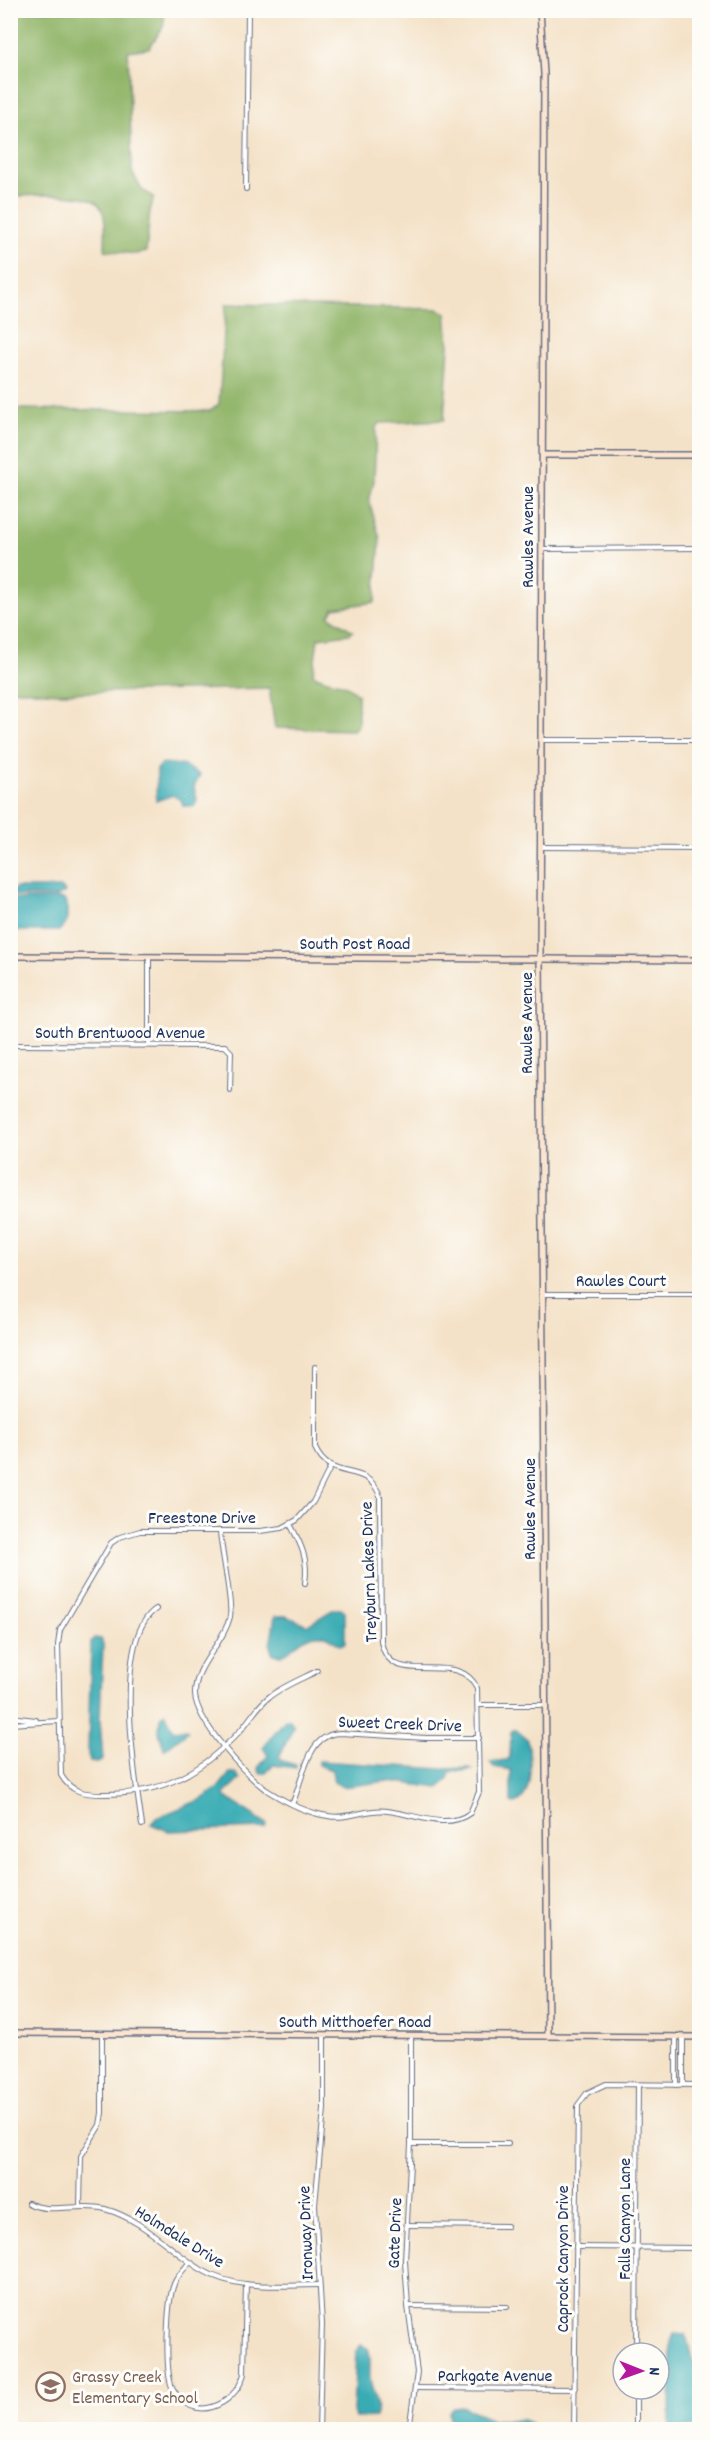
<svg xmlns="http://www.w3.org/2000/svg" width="710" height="2440" viewBox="0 0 710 2440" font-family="Dekko,sans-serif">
  <rect width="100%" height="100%" fill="#fdfcf7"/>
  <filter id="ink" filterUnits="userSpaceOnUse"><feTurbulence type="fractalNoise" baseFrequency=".0167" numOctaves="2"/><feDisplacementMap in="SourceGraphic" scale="12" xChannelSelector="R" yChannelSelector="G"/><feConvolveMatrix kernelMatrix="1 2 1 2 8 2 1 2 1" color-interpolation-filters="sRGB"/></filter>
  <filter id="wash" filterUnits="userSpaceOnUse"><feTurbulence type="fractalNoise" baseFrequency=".008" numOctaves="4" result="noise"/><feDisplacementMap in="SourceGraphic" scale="24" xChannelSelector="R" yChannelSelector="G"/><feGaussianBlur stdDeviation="1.35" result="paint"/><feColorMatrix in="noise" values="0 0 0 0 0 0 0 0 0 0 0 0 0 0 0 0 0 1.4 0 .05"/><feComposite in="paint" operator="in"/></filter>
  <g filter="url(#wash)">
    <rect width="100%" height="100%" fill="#f4e2c8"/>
    <g fill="#91b569" stroke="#567264" stroke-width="1.5">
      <path d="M11,10L165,13L163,27L149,48L128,51L132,172L142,190L154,197L150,211L146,252L135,254L105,250C105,237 108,215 98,204C87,191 29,196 11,196Z"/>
      <path d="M226,304L438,309L446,313L449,346L444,420L380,423L376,428L374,481L369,501L380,539L375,602L334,608L329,616L353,631L349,634L318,638L313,674C332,686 339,676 358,695V726L353,730L275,728L269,688L58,693L11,689V409L210,411L219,404Z"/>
    </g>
    <g fill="#39abb3" stroke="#2a6d88" stroke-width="1.5">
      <path d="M162,764L182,765L200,775L194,787L197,801L194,806H183L182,801L173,795L156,801L157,769Z"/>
      <path d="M16,888H62L65,892L57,897L11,896V892Z"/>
      <path d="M13,899H63L67,903V922L59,931H16L11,926Z"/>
      <path d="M334,1609H341L345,1612V1643L340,1645C335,1642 329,1636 323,1635C296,1632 290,1663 272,1653L270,1646L275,1616H286L308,1625Z"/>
      <path d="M94,1638L101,1639L103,1644L100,1720L103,1760L97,1763L90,1762L88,1754L91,1643Z"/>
      <path d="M165,1713L174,1731L186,1729L188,1731L164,1750L159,1732L160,1717Z"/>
      <path d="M289,1719L294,1726L279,1757L282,1761L296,1765V1768L273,1765L266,1773H260L258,1768L268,1756L263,1747L285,1720Z"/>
      <path d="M515,1729L528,1740C530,1757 535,1798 514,1803L511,1802V1770L494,1767L490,1762L507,1760L510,1757L511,1732Z"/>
      <path d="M318,1761L442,1769L469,1768L472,1770L450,1772L448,1779L439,1788L388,1781L343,1787L334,1782L332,1770L318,1765Z"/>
      <path d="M230,1773H235L240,1779L224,1794L225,1797L264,1822L267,1825L265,1828L168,1831L151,1824L156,1818L202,1799L218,1788Z"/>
      <path d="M674,2334L686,2335L692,2359L699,2371V2428L670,2427L671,2342Z"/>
      <path d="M361,2345L368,2348C372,2359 369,2367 370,2378C371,2391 380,2404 375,2417L355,2418L353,2412L356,2352Z"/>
      <path d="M463,2407L495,2420H523L531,2423L534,2429L472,2430L450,2425L449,2412L453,2408Z"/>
    </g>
  </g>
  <g filter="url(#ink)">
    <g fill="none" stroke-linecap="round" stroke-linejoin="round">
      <defs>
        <g id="street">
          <path d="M246,189L248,10"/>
          <path d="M542,549L700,548"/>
          <path d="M542,740H700"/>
          <path d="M541,847L700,848"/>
          <path d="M10,1045L225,1046L231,1052L230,1090"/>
          <path d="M149,1045V957"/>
          <path d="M542,1294H700"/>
          <path d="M290,1524C301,1544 309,1560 305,1583"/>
          <path d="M220,1531C221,1551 233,1602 230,1617C223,1645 194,1665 195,1695C197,1722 244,1773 265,1789C282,1800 307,1813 328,1816C343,1819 357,1813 373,1811C404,1807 442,1834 470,1813L479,1792L477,1688C457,1646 390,1693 381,1641L380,1496C366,1459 332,1485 315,1448V1367"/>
          <path d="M317,1671C301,1679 283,1686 269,1697C257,1706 250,1720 240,1731C199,1774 163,1794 104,1794C85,1794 71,1793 61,1775L58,1645L60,1630L111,1543L120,1537L140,1531H260L282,1528L297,1520L313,1502L330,1468"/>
          <path d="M479,1705H545"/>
          <path d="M10,1717L36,1720"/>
          <path d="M10,1724L59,1721"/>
          <path d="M293,1802C304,1777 307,1734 340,1733L426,1738H479"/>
          <path d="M142,1825C135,1778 112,1638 156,1609"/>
          <path d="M676,2085V2037"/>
          <path d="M683,2085V2037"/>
          <path d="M411,2144H508"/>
          <path d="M28,2203C50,2215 81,2202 105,2209C144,2220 169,2250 202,2270C237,2291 281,2285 319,2285"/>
          <path d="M80,2207L81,2156L100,2125L102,2113V2034"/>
          <path d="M406,2225L507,2226"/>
          <path d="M576,2247L700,2248"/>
          <path d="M190,2262C184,2269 177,2276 174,2284C167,2301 164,2374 173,2389C192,2424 235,2407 244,2374L246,2284"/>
          <path d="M408,2306L507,2307"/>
          <path d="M636,2353L638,2085"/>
          <path d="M415,2388L575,2389"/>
          <path d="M319,2430L322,2324L315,2205L324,2109V2036"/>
          <path d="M409,2430L417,2372L408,2306L405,2261L411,2144V2036"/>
          <path d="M574,2430L578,2105L587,2093L606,2084L700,2085"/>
          <path d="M636,2430V2389"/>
        </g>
        <g id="secondary">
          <path d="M540,10L544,74L540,959L548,2036"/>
          <path d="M543,455H700"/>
          <path d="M10,956L700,960"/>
          <path d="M10,2033L700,2037"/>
        </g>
      </defs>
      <use href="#street" stroke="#676e83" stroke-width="6"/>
      <use href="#secondary" stroke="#676e83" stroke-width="8"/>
      <use href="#street" stroke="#fff" stroke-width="4"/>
      <use href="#secondary" stroke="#fce5d0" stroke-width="5"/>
    </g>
  </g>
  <defs>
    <symbol id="school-ring" viewBox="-11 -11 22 22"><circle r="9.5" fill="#fdfcf7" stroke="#8d6e63" stroke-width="1.5"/><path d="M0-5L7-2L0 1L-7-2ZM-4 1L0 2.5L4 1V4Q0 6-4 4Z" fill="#8d6e63"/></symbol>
  </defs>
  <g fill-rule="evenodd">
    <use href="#school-ring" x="34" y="2370" width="33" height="33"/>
  </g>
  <g text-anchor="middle" stroke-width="6" stroke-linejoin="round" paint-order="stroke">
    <g font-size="18" fill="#1b2f5e" stroke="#fdfcf7">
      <text transform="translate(527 537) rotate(-90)" y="6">Rawles Avenue</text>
      <text x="355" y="949">South Post Road</text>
      <text transform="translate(526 1023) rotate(-90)" y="6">Rawles Avenue</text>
      <text x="120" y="1038">South Brentwood Avenue</text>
      <text x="621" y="1286">Rawles Court</text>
      <text transform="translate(529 1509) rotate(-90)" y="6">Rawles Avenue</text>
      <text x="202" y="1523">Freestone Drive</text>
      <text transform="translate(368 1572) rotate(-92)" y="6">Treyburn Lakes Drive</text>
      <text transform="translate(400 1723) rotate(2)" y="6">Sweet Creek Drive</text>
      <text x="355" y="2027">South Mitthoefer Road</text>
      <text transform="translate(624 2219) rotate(-90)" y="6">Falls Canyon Lane</text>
      <text transform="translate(305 2233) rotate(-92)" y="6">Ironway Drive</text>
      <text transform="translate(394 2233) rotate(-88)" y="6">Gate Drive</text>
      <text transform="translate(180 2236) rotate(32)" y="6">Holmdale Drive</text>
      <text transform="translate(562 2259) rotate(-90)" y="6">Caprock Canyon Drive</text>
      <text x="495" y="2381">Parkgate Avenue</text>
    </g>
    <g font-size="18" fill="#785e54" stroke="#fdfcf7" text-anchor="start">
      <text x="72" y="2382">Grassy Creek<tspan x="72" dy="21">Elementary School</tspan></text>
    </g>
  </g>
  <rect width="710" height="2440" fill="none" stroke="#fdfcf7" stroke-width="36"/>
  <g transform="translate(641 2371) rotate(91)"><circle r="28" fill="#fdfcf7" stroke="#a3aaba" stroke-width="1.5"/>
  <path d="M0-4.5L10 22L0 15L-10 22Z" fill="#b5179e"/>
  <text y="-9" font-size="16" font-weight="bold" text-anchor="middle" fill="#1b2f5e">N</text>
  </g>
</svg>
